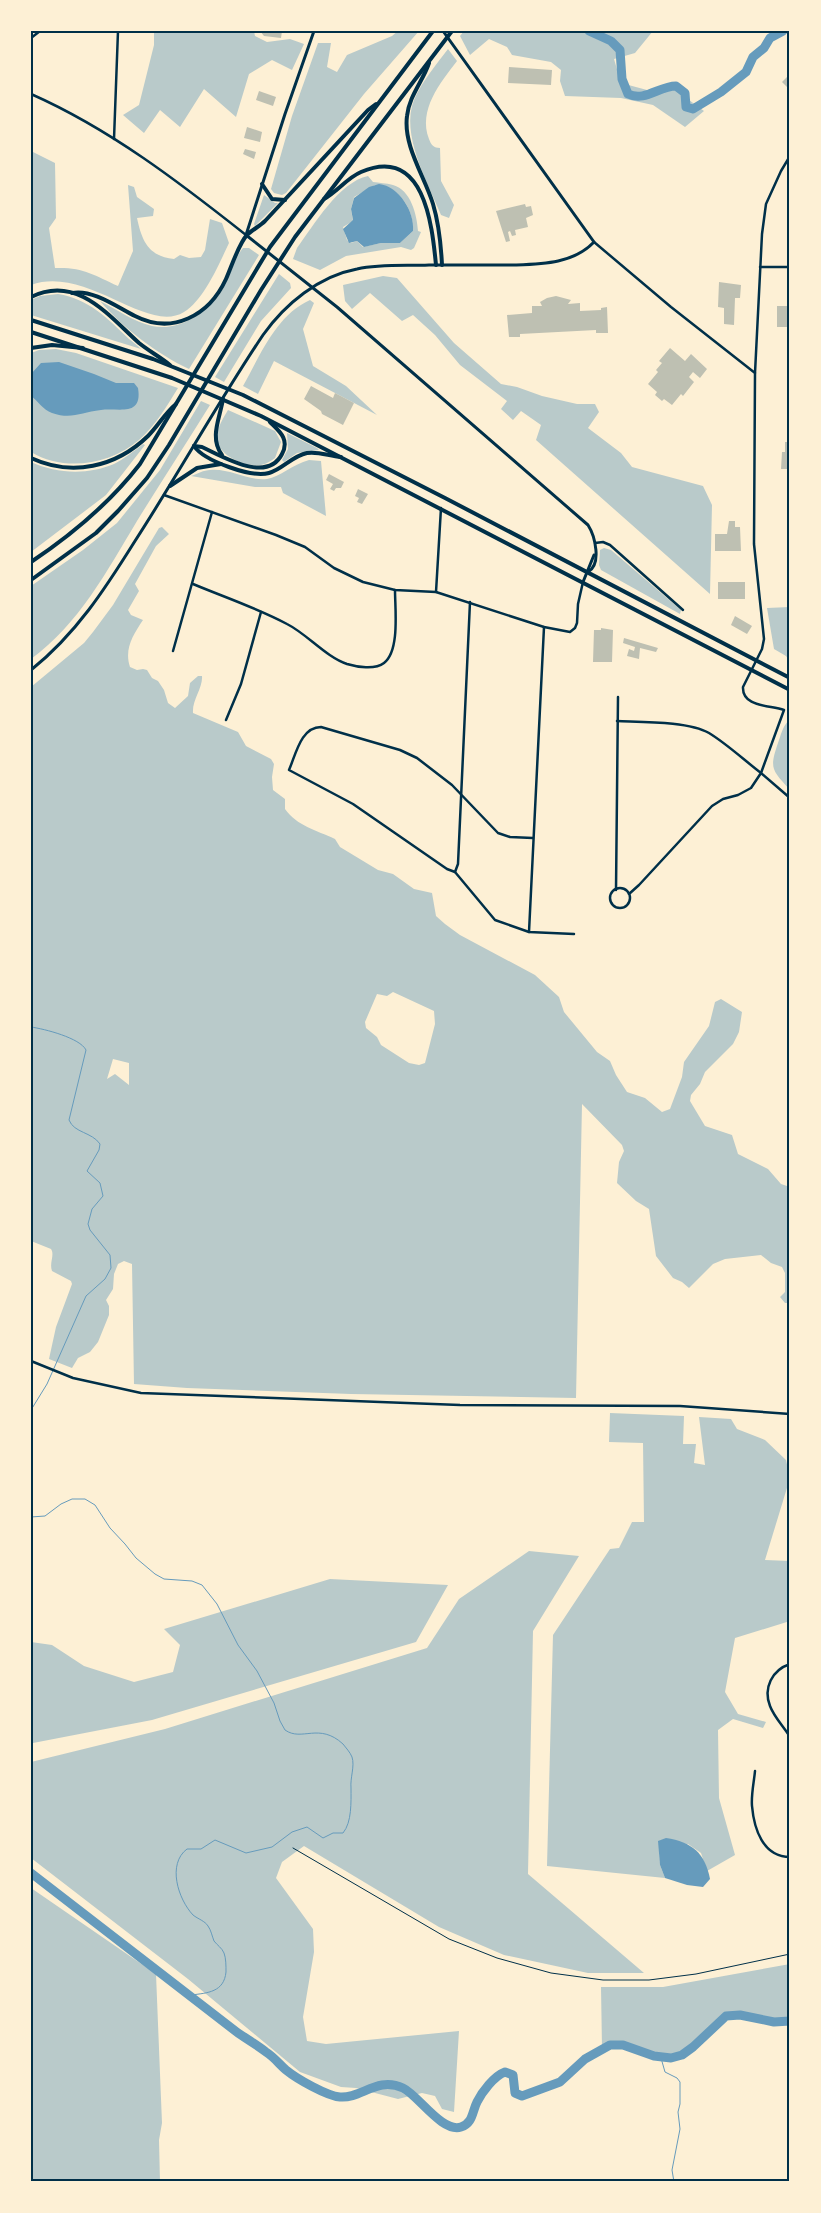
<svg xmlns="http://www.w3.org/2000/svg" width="821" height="2213" viewBox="0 0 821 2213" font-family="'Times New Roman',serif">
  <rect width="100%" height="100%" fill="#fdf0d5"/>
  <g fill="#b9caca" fill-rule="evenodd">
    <path d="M154,31H254L255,36L267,42L290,39L304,44L292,70L272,60L249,74L236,117L204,89L180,127L160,110L144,133L123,115L139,105L154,45Z"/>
    <path d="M398,31H419L364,94L286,193L282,195L274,193L271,189L292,116L318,43H331L327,67L337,72L347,55L392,36Z"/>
    <path d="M464,31H653L635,53L614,59L621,83L647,90L670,86L704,111L685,127L653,105L621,98L565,96L560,81L561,70L551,62L512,55L507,47L489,39L470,55L460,36Z"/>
    <path d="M448,49L457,61C440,83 418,110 429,139C431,145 434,148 440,148L441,181L454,205L449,218L441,215C428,183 400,134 414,100C422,81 436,65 448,49Z"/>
    <path d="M31,151L55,163L56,218L49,228L55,268C83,267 94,275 118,286L133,251L128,185L134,187L137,197L154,209L153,216L137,218C142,241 148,256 174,259L180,255L189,258L201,257L205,250L210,219L222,223L229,243C219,264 204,300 184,312C147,335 87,265 31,285Z"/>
    <path d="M368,176L373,182C379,183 386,183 393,185C411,190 417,215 418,231L421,232L414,248L411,250L401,247L346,256L320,270L293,259L297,248C314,225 339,182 368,176ZM375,185C398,184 414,209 413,231L400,243H381L363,247L357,241L351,243L347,240L343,227L353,221L351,209L354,197Z"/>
    <path d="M264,195L275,203H278L255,226L254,224Z"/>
    <path d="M243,248H249L259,255L189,369C157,354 123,328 100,301C116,309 134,322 152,326C178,332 207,313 221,292C230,279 233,260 243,248Z"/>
    <path d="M279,274L290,283L291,288L261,321L224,382L215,377Z"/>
    <path d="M383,276L397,278L454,343L501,384L517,387L542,396L577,404H595L599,412L588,428L621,453L632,467L703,486L712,505L710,594L536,440L541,425L521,411L513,420L501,409L507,401L460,365L435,335L413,315L402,321L370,293L352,309L345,301L343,285Z"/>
    <path d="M58,294C89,299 107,318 129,339C133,342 137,345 141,349L31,315V300L40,296Z"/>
    <path d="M310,300L314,303L303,329L313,366L346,386L377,415L274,361L258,394L243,386C260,356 276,315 310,300Z"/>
    <path d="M56,349L76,353L178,388C167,406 155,426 139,440C110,465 64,472 31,452V353L39,350Z"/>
    <path d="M201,401L210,405C186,444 161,482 137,521C107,571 79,624 31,659V586L83,550L117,523L160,470Z"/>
    <path d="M228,410L275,431L281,442L275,458C271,461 266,464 261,465C244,467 215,455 217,435C218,426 224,417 228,410Z"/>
    <path d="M287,433L317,448L319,450L297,453L284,462L282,460L288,449Z"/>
    <path d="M143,444L145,445L106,495L31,552V462C57,474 88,475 114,464C124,459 134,451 143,444Z"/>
    <path d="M309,460L321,461L326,516L283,493L281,487H255L191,476C197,474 204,470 210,470C230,468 247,481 267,479C280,477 293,464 309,460Z"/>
    <path d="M162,527L169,534L156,546L135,584L139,591L128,610L131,615L143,620C133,635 124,649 130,667L137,670L143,669L147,670L152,678L158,681L164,690L168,703L175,708L188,696L190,683L198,676H202C203,688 192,700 193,713L238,732L246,746L271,759L274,764L272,777L273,790L285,799V809C297,826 316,830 335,839L340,847L378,870L393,874L414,889L432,893L436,916L445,924L460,935L535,975L559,997L564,1012L597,1052L610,1061L616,1075L627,1092L645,1098L662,1112L670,1109L682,1077L684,1062L709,1026L715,1002L721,999L742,1012L739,1032L733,1044L705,1072L700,1084L691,1095L690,1101L705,1126L732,1135L738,1154L768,1169L781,1184L790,1187V1303H785L780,1297L785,1292V1273L782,1267L771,1263L761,1255L725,1259L713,1264L689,1288L682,1282L673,1278L656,1256L649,1209L636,1201L617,1183L619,1162L624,1151L622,1145L582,1104L576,1398L351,1394L187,1388L134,1384L132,1264L124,1261L118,1264L114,1274L113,1289L106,1300L109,1306V1315L98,1342L90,1352L78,1358L72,1368L49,1359L56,1327L72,1284L71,1281L52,1271C49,1263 55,1255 51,1249L31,1241V687L84,643L93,632L113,605L159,528ZM393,992L434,1011L435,1024L425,1063L419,1065L409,1063L381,1045L377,1037L366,1028L365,1022L377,994L387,996ZM113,1059L129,1063V1085L115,1074L107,1079Z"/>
    <path d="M604,548L611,550L681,610L680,614L601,570L599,565L600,550Z"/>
    <path d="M790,607V662L786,656L774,649L767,608Z"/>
    <path d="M788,721H790V790C772,770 769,769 778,743C781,735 782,728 788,721Z"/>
    <path d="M610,1413L684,1416L683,1444H696L694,1463L705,1465L699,1417L731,1419L737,1429L765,1440L786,1460L790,1478L765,1560L790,1561V1621L735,1638L725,1692L738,1714L766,1722L763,1728L733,1719L718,1730L719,1798L735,1855L707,1871L701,1853L688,1844L659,1842L660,1865L665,1878L547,1866L553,1635L610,1549L619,1548L632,1522H644L643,1443L609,1442Z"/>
    <path d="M529,1551L579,1556L533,1631L528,1874L644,1973H588L504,1955L439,1927L304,1846L282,1862L276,1878L313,1929L314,1952L303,2017L307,2041L326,2044L459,2031L454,2112L442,2109L435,2096L422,2093L398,2099L356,2088L341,2087L300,2072L188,1979L31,1858V1762L165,1729L427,1648L459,1599Z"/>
    <path d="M330,1579L448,1585L416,1642L152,1720L33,1743L31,1739V1642L52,1645L84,1666L134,1682L173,1672L180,1645L164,1629Z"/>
    <path d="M31,1888L156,1974L162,2123L159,2140L160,2182H31Z"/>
    <path d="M790,1964V2021C783,2022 777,2023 771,2022C757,2020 739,2010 726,2017C708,2025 696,2055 672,2058C647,2061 626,2036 602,2048L601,1987H663Z"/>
  </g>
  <g fill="#669bbc">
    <path d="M379,184C399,186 415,212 413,231L400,243H381L364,247L357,241L349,243L343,229L353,220L351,209L354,198L369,187Z"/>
    <path d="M59,362L94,374L116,383H134L138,388C143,418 117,407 101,410C81,412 72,420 52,413C43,410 38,401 31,396V374L41,363Z"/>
    <path d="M666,1838C692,1842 705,1853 710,1879L703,1887L687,1885L665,1878L660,1865L658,1841Z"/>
  </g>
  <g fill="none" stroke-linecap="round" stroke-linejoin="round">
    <g stroke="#669bbc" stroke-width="1">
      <path d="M31,1027C45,1029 80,1038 86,1050L69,1120C74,1133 92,1132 100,1144L99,1150L87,1171L100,1183L103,1196L92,1209L88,1224L90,1230L110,1255L111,1268L105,1279L86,1296L47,1384L31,1410"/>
      <path d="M31,1517L45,1516L61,1504L72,1499H85L95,1505L110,1528L125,1544L136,1558L155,1574L164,1579L192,1581L202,1585L217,1604L238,1645L257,1671L274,1703L280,1721L285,1730C302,1742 319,1722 343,1744C346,1748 350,1752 352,1757C355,1766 350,1778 351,1788C351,1802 352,1822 343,1833H333L323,1838L307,1827L292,1832L272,1847L246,1853L215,1840L201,1849H187C167,1864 178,1899 193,1915C198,1919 205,1921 208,1926C211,1930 212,1936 214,1941C217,1945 222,1948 224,1953C226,1958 226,1966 226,1972C224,1992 208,1993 191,1995"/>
      <path d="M661,2058L665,2072L677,2078L680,2082V2104L678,2112L680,2129L672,2170L674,2182"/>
    </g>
    <g stroke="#669bbc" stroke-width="9">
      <path d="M589,31L611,41L620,50L622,79L628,94C645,102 659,86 676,86L685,93L686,107L693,109L721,92L746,72L753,57L764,48L770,38L783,31"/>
      <path d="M31,1873L238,2033C247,2039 257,2045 266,2052C274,2057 279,2064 286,2070C297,2079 327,2096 340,2097C361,2099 377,2076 403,2088C418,2095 442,2133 461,2127C473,2123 472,2112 477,2102C482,2092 494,2076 505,2072L513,2075L515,2093L522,2096L560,2082L585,2059L610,2045H623L654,2056L671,2058L682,2055L693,2047L726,2016L740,2015L774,2022L790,2021"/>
    </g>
  </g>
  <g fill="#bec0b2">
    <path d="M260,31H282L281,38L264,36Z"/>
    <path d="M509,67L552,70L551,85L508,83Z"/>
    <path d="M790,74V90L782,82Z"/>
    <path d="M259,91L276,97L273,106L256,100Z"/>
    <path d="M247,127L262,132L260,142L244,138Z"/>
    <path d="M245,149L256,152L254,159L243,154Z"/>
    <path d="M525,204L526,207L531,206L533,215L526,218L528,227L515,230L516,235L512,236L510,231L508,232L510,241L506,242L496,211Z"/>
    <path d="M719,282L741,285L740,298H735L734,325L724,324V308L718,307Z"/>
    <path d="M556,296L571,300L568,304L580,303V311L601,310V308L607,307L608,333H596V330L520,334V337H509L507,315L532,313V306H542L540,302L547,298Z"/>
    <rect x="777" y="306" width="13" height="21"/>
    <path d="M670,348L685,361L691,354L707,369L700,378L693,372L689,377L694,382L683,396L681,394L672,405L664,399L662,401L655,395L657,392L648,384L658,372L656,370L662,363L659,361Z"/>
    <path d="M311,386L333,398L335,393L354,403L343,425L322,414L321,411L304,399Z"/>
    <path d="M785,442H789L790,469H781L782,452H785Z"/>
    <path d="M329,474L344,482L341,488H336L334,491L330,489L333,484L326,480Z"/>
    <path d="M358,489L368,494L362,504L357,502L359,498L355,496Z"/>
    <path d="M729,521H735V527H740L741,551H715V534H727Z"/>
    <rect x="718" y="582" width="27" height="17"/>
    <path d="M735,616L752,626L747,634L731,625Z"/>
    <path d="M601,628L613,630L612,662H593L594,630H601Z"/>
    <path d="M624,638L658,648L656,652L640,648L639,659L627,656L629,649L634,651L635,647L623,643Z"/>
  </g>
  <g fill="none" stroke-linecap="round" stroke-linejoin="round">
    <path stroke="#003049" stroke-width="1" d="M293,1848L449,1939L497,1958L551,1973L603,1980H649L696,1974L790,1954"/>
    <g stroke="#003049" stroke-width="2.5">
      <path d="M114,139L118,31"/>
      <path d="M760,267H790"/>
      <path d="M755,373L762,234L766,204L781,171L790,156"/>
      <path d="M164,495L276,535L305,547L334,568L363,582L395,590L436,592L544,627L570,632L575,628L577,623L578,604L583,582"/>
      <path d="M595,543L603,542L610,545L683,610"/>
      <path d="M193,584C224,597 257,608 287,624C307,634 326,657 347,664C357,667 375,670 384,663C400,651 395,609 395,590"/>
      <path d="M436,592L441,508"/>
      <path d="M173,651L212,512"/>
      <path d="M226,720L241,684L261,612"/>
      <path d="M617,721C641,722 689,721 709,733C727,744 744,760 761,773L751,788L738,795L723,799L712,806L639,885L629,894"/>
      <path d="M533,838L510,837L498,833L452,785L417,758L400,750L321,727C301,727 296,754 289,770L353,804L447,869L455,872L495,920L529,932L574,934"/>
      <path d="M455,872L458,864L470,602"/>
      <circle cx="620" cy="898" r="10"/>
      <path d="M616,890L618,697"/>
      <path d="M529,932L544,627"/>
      <path d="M31,1361L73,1378L141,1393L460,1405L680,1406L790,1414"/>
      <path d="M790,1664C772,1670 763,1688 770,1706C774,1717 784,1727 790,1737"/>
      <path d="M755,1771C754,1782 751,1795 752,1806C754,1829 763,1857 790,1857"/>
    </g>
    <g stroke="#003049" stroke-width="2.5">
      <path d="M31,38L40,31"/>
      <path d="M31,94C110,129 179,182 246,235"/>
      <path d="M594,242L671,307L755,373L754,544L764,639L762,649L743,687C742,707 769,705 784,710L761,773L790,798"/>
    </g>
    <g stroke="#003049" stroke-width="3">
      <path d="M314,31L285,114L246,235L337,307L588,525C595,536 602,564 588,572"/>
      <path d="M583,582L594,555"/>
      <path d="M31,670C76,634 105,589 135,541C179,473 218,402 263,335C285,304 319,276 357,269C381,264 405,266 429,265C458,265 487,265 516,265C544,264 574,263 594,242L443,31"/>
    </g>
    <g stroke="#003049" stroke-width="4">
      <path d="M31,320L153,359L243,395L445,498L790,678"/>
      <path d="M31,332L172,378L261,416L790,690"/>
      <path d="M194,446C204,461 252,478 269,473C283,469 292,456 307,453C318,451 329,456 341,457"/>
      <path d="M194,446L202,447C222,456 267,484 282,454C290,439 279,431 270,422"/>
      <path d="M222,455C209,438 220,418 223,399"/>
      <path d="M170,486L197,468L221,464"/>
    </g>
    <g stroke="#003049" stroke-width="4">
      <path d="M429,63C423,81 409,96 407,116C403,146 425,177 433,204C439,224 441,245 442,265"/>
      <path d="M262,184L272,199L285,200"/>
      <path d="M324,199C338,191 347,178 361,172C424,145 432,224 436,265"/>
      <path d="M72,293C93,289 117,307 135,316C172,335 209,316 226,279C231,268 239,243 247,235C252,230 260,226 265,221L368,110L376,104"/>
      <path d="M31,297C77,274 109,316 139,343C149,351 160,357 170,365"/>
      <path d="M31,348L52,345L83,348"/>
      <path d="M31,458C72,477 116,467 148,436C158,426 165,413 176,404"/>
      <path d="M31,562C73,534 109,504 140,464L270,247L433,31"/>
      <path d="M31,580L96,533L118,511L147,478L169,445L261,290L295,237L452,31"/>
    </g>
  </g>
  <rect width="821" height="2213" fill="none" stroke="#fdf0d5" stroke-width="65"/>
  <rect x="32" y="32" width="756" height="2148" fill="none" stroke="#003049" stroke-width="2"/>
</svg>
